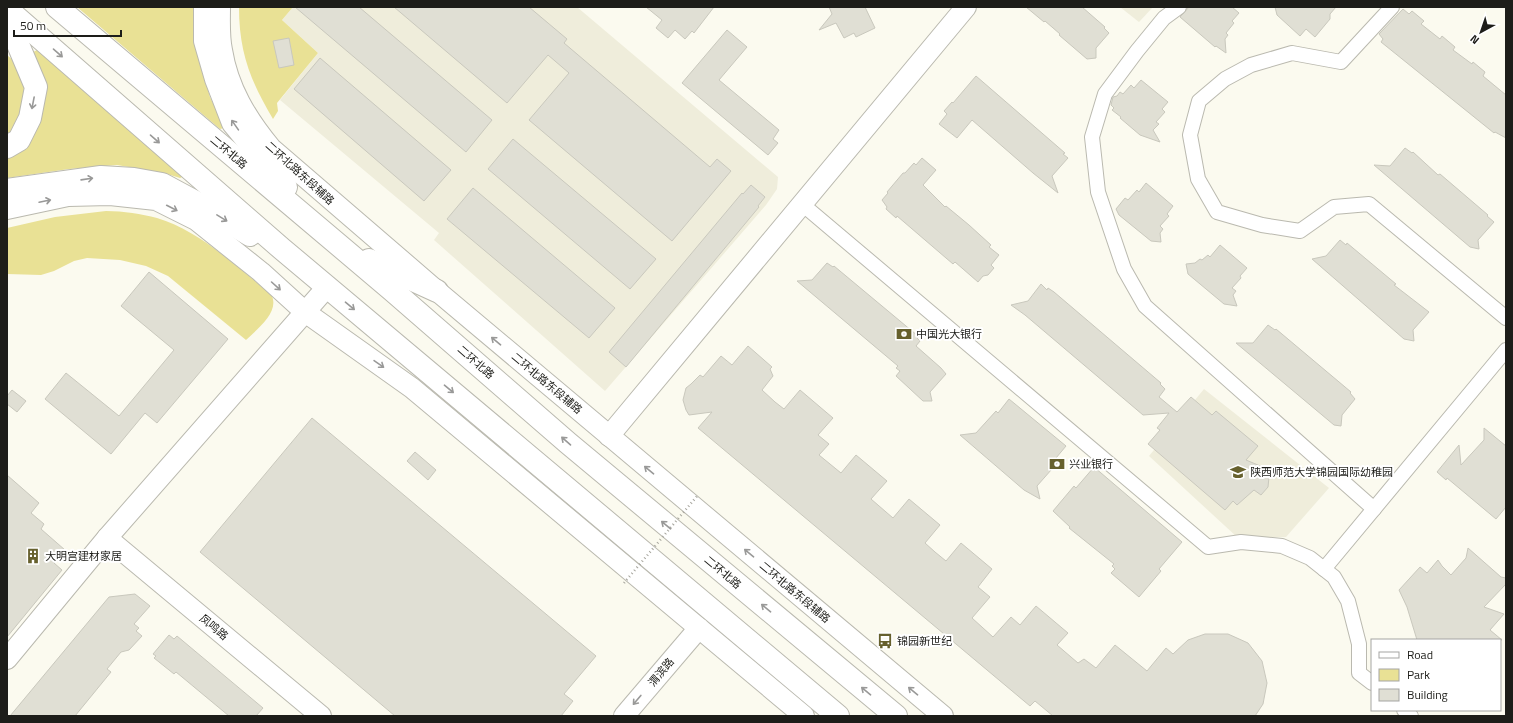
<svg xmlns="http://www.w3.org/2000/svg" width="1513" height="723" viewBox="0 0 1513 723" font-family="'Titillium Web','Noto Sans SC',sans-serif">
  <rect width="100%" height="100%" fill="#fbfaef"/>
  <g fill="#efeddb">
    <path d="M293,7H577L778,177L777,189L766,205L605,391L434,240L439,233L280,100L318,53L282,20Z"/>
    <path d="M1120,7H1153L1139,22Z"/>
    <path d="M1204,389L1329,488L1286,537H1237L1149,456Z"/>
  </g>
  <g fill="#e9e195">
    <path d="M77,7H196L197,52L210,97L222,121L224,128L220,129Z"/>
    <path d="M239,7H293L282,20L318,53L277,103L278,111L273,119C250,80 239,52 239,7Z"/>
    <path d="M37,50L181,174L184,176L180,178L164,173L117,165L69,169L7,178V55L15,62Z"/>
    <path d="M106,211C124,211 141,214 157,218C199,230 238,268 271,294C281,312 257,329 246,340L168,276L146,266L120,260L87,258L74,261L54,271L41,275L7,274V228L55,217Z"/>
  </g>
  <g fill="#e0dfd4" stroke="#c9c8bd">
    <path d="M295,7H359L492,120L466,152Z"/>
    <path d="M394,7H529L567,39L564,43L710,167L717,159L731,171L672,241L529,120L569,73L548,55L507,103Z"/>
    <path d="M646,7H714L694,33L692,31L685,39L675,30L668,38L656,28L662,20Z"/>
    <path d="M829,7H865L875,28L856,37L854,33L844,38L836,23L819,30L832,14Z"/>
    <path d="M1026,7H1082L1105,27L1104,28L1109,33L1096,48V58L1087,59L1059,35L1060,34L1045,21L1044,22Z"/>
    <path d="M1189,7H1232L1239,13L1232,21L1234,23L1226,33L1228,35L1225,39L1226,53L1216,46L1215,47L1180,17Z"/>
    <path d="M1275,7H1336L1330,14V19L1315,37L1306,29L1300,36L1277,15Z"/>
    <path d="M1403,9L1409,14L1412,11L1424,21L1421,24L1440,39L1442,36L1455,47L1453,50L1472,64L1473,62L1485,72L1483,76L1506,95V138L1495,132L1494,133L1381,42L1383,39L1379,34Z"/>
    <path d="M727,30L747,47L719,80L779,130L773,139L778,143L768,155L682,83Z"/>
    <path d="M289,38L294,65L279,68L273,41Z"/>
    <path d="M320,58L451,170L424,201L294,89Z"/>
    <path d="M976,76L1065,153L1063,154L1068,158L1052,176L1058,193L1033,173L972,120L957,138L939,124L947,114L944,111L952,102L953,103Z"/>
    <path d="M1141,80L1168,102L1162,109L1165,112L1156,122L1159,124L1153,130L1160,142L1140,135L1120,118L1121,117L1112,110L1114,108L1111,105L1113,97L1117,96L1120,92L1123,94L1131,85L1134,88Z"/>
    <path d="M513,139L656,259L630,289L488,169Z"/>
    <path d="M1405,148L1412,153L1413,152L1438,175L1440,174L1488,215L1487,216L1494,222L1478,240L1479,249L1470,247L1374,165L1390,166Z"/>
    <path d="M922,158L936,170L923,185L945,207L946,206L969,225L991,245L989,247L999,255L991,265L994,268L988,275L983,276L978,282L955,262L953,264L897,216L896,218L886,209L887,207L882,200L888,193L887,192L903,173H905L914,163L916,165Z"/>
    <path d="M1146,183L1173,206L1167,214L1169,216L1160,226L1163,229L1160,233L1161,242L1151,241L1119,215L1116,209L1125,198L1128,200L1137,190L1139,192Z"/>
    <path d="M751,185L765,197L758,206L759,207L626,367L609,352L742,193L743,194Z"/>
    <path d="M473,188L615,308L589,338L447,219Z"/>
    <path d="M1340,240L1346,245L1347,243L1396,284L1394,285L1429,312L1413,330L1414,341L1404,339L1312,259L1326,256Z"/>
    <path d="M1220,245L1247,268L1240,276L1241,278L1232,288L1236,291L1233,295L1237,306L1224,304L1188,274L1186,264L1195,263L1200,259L1202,260L1208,255L1210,257Z"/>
    <path d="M827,263L833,267L834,266L918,336L917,338L920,341L916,346L941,368L946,374L930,392L932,401H923L896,376L900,371L896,368L898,366L797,281L812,280Z"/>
    <path d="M149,272L228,339L157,423L145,413L111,454L45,399L66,373L119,416L174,350L121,306Z"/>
    <path d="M1041,284L1047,290L1048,288L1054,292L1161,383L1160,384L1165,389L1159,397L1177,412L1191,397L1212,415L1216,411L1258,446L1246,460L1265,468L1269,477L1268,487L1261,495L1254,490L1237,505L1233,501L1225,510L1148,444L1160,430L1157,428L1169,413L1143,415L1025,315L1011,305L1028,301Z"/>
    <path d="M1268,325L1275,330L1276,329L1351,392L1350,393L1355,399L1342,415L1341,426L1334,425L1236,343H1253Z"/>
    <path d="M748,346L772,367L770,369L773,376L762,390L775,402L784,409L800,390L833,418L818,435L829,444L819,455L841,473L856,455L887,481L871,499L893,518L909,499L940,525L925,543L935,552L946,561L961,543L992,569L978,587L990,597L972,618L993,637L1011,617L1020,625L1036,606L1068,633L1057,645L1078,663L1084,659L1096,668L1115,645L1147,671L1166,648L1173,654L1188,640L1205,634H1228L1248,643L1262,661L1267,683L1263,704L1255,716H1053L1035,701L1030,706L698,428L712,412L689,415L686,410L683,400L686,388L691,384L700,375L703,377L721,356L732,365Z"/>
    <path d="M12,390L26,401L17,412L7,404V396Z"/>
    <path d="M1009,399L1066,446L1056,458L1059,461L1037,486L1040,499L1024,490L960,435L976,433L996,411L998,413Z"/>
    <path d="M312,418L596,656L564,694L573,701L561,716H395L200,552Z"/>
    <path d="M1484,428L1506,446V507L1496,519L1447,478L1446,480L1437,472L1459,445L1461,465L1484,440Z"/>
    <path d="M415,452L436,470L428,480L407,461Z"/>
    <path d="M1094,467L1182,542L1159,569L1161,571L1139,597L1111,573L1115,569L1112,566L1114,564L1069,528L1070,527L1053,511L1074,486L1076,488Z"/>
    <path d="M7,475L39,503L31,513L44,524L41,529L65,550L54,563L62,570L7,637Z"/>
    <path d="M1468,548L1501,577L1506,578V584L1484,607L1504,614L1490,630L1502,640H1417L1407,607L1399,590L1420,567L1427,573L1438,560L1442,566L1451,575L1466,558Z"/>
    <path d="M135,594L150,606L134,624L139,628L136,631L142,636L129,650L121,652L107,669L111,672L75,716H10L109,597Z"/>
    <path d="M169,635L174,639L177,636L263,708L256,716H229L176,672L174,674L154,658L156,656L153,654Z"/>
  </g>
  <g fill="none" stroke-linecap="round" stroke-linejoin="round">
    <defs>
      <g id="street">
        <path d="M1179,7L1164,18L1137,51L1105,94L1092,137L1098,192L1124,269L1145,306L1374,509"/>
        <path d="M1392,7L1341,62L1292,53L1251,65L1225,79L1199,101L1190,135L1198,179L1217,212L1262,225L1300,231L1334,207L1369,204L1506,318"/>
        <path d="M802,204L1208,547L1241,542L1282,546L1310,558L1334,577L1348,601L1359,644V673L1372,683"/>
        <path d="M1324,569L1506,350"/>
        <path d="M1404,710L1411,716"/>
      </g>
      <g id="secondary">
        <path d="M220,7C220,21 219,36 222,50C228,88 247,119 271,148L437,291L943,716"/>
        <path d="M7,209L68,196L110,195L156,200L196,220L261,272L305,312L412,388L804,716"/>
        <path d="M609,436L966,7"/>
        <path d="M107,538L321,716"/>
        <path d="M7,659L107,538L327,287"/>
        <path d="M624,716L699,628"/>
      </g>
      <g id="highway">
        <path d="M57,7L392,290L568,443L896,716"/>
        <path d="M205,7V41L216,79L233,123L286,187"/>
        <path d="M7,9L282,249L838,716"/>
        <path d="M7,30L17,42L36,87L30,118L19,140L7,147"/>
        <path d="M7,190L101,177L134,179L162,184L201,205L250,235"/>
        <path d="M369,260L437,291"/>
      </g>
    </defs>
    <use href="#street" stroke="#bab9af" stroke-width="16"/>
    <use href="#secondary" stroke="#bab9af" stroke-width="22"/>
    <use href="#highway" stroke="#bab9af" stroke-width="24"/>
    <use href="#street" stroke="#fff" stroke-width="14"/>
    <use href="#secondary" stroke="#fff" stroke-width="20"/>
    <use href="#highway" stroke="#fff" stroke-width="22"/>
    <path stroke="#a6a59d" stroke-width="2.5" stroke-dasharray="1 3" stroke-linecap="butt" d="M624,583L698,495"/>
  </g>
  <defs><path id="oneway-shaft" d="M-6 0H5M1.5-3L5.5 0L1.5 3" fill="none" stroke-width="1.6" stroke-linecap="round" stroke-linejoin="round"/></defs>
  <g stroke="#999998">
    <use href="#oneway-shaft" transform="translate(58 53) rotate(41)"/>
    <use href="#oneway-shaft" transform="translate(33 103) rotate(101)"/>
    <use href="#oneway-shaft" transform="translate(235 125) rotate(-125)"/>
    <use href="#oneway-shaft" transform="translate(155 139) rotate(41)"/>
    <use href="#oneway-shaft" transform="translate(87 179) rotate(-8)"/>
    <use href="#oneway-shaft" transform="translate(45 201) rotate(-12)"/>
    <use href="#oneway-shaft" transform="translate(172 208) rotate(27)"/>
    <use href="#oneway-shaft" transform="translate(222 218) rotate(31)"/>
    <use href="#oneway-shaft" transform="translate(276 286) rotate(42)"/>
    <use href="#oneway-shaft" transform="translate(350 306) rotate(40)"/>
    <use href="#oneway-shaft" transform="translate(496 341) rotate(-140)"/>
    <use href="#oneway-shaft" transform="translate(379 364) rotate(35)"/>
    <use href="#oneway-shaft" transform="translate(449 389) rotate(40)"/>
    <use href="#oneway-shaft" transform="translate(566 441) rotate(-139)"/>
    <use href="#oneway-shaft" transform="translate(649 470) rotate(-140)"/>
    <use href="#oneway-shaft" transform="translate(666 525) rotate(-140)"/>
    <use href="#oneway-shaft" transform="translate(749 553) rotate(-140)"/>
    <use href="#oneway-shaft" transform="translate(766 608) rotate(-140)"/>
    <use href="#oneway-shaft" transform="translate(866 691) rotate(-140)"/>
    <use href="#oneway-shaft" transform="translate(913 691) rotate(-140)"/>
    <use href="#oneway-shaft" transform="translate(637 700) rotate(130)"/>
  </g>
  <defs>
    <symbol id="bank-bare" viewBox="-9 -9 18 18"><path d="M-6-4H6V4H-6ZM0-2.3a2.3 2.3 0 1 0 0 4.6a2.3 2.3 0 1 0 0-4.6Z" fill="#66602d" stroke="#fff" stroke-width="2.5" paint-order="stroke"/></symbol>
    <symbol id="school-bare" viewBox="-9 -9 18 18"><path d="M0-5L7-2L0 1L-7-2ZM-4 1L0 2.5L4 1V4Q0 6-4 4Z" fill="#66602d" stroke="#fff" stroke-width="2.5" paint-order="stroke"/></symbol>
    <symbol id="building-bare" viewBox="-9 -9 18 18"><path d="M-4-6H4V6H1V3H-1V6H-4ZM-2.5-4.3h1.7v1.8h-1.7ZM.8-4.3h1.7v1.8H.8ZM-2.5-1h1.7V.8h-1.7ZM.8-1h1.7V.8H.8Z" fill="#66602d" stroke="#fff" stroke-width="2.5" paint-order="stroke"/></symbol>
    <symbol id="bus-bare" viewBox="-9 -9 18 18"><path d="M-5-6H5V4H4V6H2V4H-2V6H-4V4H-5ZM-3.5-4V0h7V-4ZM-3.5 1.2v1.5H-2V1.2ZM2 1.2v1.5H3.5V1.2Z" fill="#66602d" stroke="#fff" stroke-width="2.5" paint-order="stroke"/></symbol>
  </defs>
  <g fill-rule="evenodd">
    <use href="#bank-bare" x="893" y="323" width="22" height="22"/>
    <use href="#bank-bare" x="1046" y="453" width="22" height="22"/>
    <use href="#school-bare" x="1227" y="461" width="22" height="22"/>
    <use href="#building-bare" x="22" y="545" width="22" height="22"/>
    <use href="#bus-bare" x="874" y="630" width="22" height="22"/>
  </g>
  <g text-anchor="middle" stroke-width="4" stroke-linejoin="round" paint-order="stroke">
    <g font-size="11" fill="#1d1d19" stroke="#fff">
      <text transform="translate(229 152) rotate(40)" y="4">二环北路</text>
      <text transform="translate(300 173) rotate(42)" y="4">二环北路东段辅路</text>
      <text transform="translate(476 362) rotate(41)" y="4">二环北路</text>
      <text transform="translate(547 383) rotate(40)" y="4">二环北路东段辅路</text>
      <text transform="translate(723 572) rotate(40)" y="4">二环北路</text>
      <text transform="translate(795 592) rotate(40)" y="4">二环北路东段辅路</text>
      <text transform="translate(214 627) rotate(40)" y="4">凤鸣路</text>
      <text transform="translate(661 672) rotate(-50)" y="4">渭滨路</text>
    </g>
    <g font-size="11" fill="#1d1d19" stroke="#fff" text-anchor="start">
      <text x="916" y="338">中国光大银行</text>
      <text x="1069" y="468">兴业银行</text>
      <text x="1250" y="476">陕西师范大学锦园国际幼稚园</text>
      <text x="45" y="560">大明宫建材家居</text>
      <text x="897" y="645">锦园新世纪</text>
    </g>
  </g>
  <rect width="1513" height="723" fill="none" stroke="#1d1d19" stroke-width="16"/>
  <rect x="1371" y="639" width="130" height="72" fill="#ffffff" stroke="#a5a5a3"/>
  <rect x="1379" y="652" width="20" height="6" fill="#ffffff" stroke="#a5a5a3"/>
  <text x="1407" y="659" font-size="12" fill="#1d1d19">Road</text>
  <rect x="1379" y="669" width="20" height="12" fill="#e9e195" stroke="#a5a5a3"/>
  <text x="1407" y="679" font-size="12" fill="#1d1d19">Park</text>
  <rect x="1379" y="689" width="20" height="12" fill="#e0dfd4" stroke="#a5a5a3"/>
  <text x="1407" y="699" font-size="12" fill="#1d1d19">Building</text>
  <g transform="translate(1481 32) rotate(220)" stroke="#ffffff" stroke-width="3" paint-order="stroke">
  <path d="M0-3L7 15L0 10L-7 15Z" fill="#1d1d19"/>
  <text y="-6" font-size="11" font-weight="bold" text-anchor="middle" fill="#1d1d19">N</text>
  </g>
  <path d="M14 30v6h107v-6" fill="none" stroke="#1d1d19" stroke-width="2"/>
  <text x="20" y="30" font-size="12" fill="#1d1d19" stroke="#ffffff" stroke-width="3" paint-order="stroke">50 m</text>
</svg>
